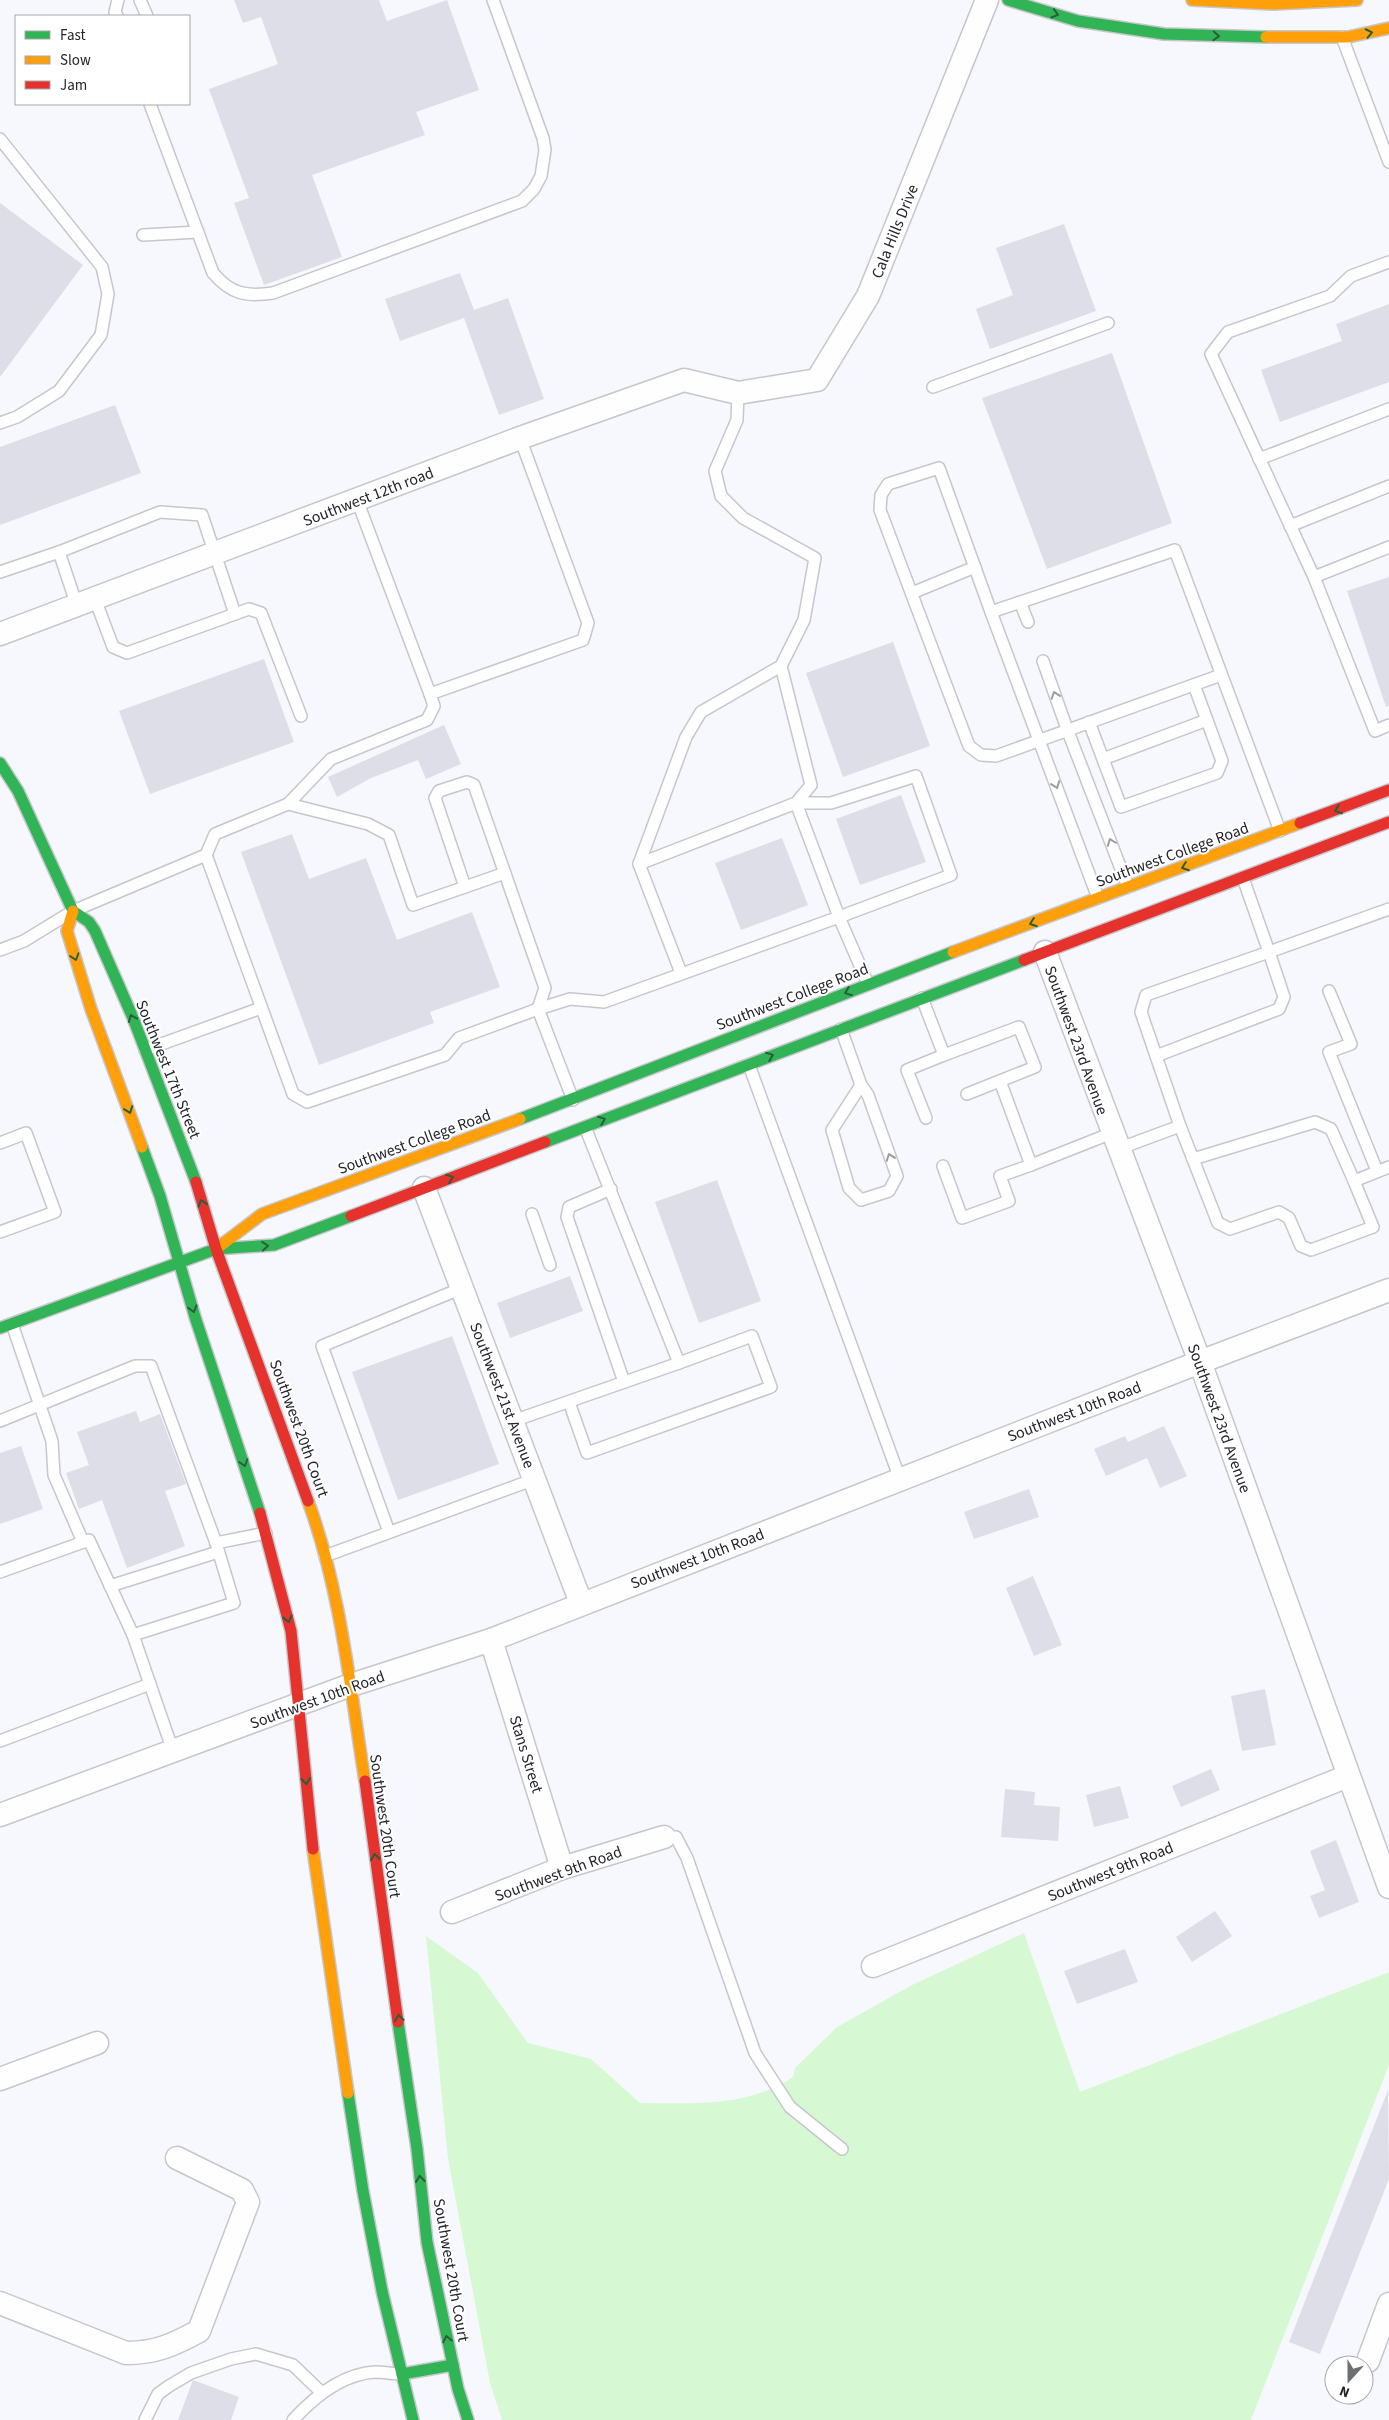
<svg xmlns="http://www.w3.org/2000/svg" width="1389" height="2420" viewBox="0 0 1389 2420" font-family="'Source Sans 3',sans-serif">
  <rect width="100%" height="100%" fill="#f7f8fd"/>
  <path fill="#d6f9d4" d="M1024,1933L1080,2092L1389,1972V2065L1251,2420H502L490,2383L448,2159L426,1936L478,1973L528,2043L591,2059L640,2103C693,2103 747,2108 793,2077L795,2068L837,2027L912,1985Z"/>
  <g fill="#dddee7">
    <path d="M234,0H379L387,21L447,0L479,90L416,112L425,135L312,175L342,257L264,285L234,203L249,198L209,89L278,64L261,17L243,23Z"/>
    <path d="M0,203L83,265L0,377Z"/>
    <path d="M1064,224L1096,311L990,349L976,309L1013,295L996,248Z"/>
    <path d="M460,273L474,310L508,298L544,399L499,415L464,318L400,341L385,299Z"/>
    <path d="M1389,304V382L1280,422L1261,370L1342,341L1336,324Z"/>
    <path d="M1112,353L1172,523L1047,569L982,398Z"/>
    <path d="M115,405L141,473L0,525V447Z"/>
    <path d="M1389,577V706L1386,707L1347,591Z"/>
    <path d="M893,642L930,746L843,777L806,673Z"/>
    <path d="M264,659L294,742L150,794L119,711Z"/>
    <path d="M444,725L461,764L426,779L418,760L371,778L337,797L328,777Z"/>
    <path d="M901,795L926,862L860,885L836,819Z"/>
    <path d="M292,834L309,879L366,858L397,940L472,912L500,987L430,1012L434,1023L319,1065L241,852Z"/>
    <path d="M782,838L808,905L741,930L715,863Z"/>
    <path d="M717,1180L761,1301L699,1323L655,1202Z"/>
    <path d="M570,1276L583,1311L510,1338L497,1303Z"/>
    <path d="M452,1336L499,1464L398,1500L352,1372Z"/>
    <path d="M136,1411L140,1422L160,1414L186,1484L165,1491L185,1546L127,1568L102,1500L79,1509L66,1473L89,1465L77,1432Z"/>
    <path d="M1164,1426L1187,1476L1160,1488L1147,1458L1106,1476L1094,1449L1125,1436L1128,1442Z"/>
    <path d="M21,1446L43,1509L0,1524V1453Z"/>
    <path d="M1029,1489L1039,1517L974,1539L964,1512Z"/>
    <path d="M1033,1576L1062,1645L1034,1656L1006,1588Z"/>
    <path d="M1265,1689L1276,1745L1242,1751L1231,1696Z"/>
    <path d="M1211,1769L1220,1790L1181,1807L1172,1786Z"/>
    <path d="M1120,1786L1129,1818L1094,1827L1086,1795Z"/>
    <path d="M1005,1789L1035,1792L1034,1805L1060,1807L1058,1841L1001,1837Z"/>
    <path d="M1336,1840L1359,1902L1319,1918L1310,1896L1325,1890L1310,1851Z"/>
    <path d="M1215,1911L1232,1936L1192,1962L1176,1937Z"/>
    <path d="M1125,1949L1138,1982L1077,2004L1064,1971Z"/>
    <path d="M1388,2090L1389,2179L1320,2354L1289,2342Z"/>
    <path d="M193,2380L239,2397L231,2420H178Z"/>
  </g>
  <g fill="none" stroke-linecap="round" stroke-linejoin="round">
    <defs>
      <g id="lane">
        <path d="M140,0L147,16"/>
        <path d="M117,16L115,12L118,0"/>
        <path d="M1342,37L1389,162"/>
        <path d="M150,104L213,273C231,294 246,297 273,293L522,201L534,189L541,176L545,150L543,138L493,0"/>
        <path d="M0,139L102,267L108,294L101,335L59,391L17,417L0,423"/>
        <path d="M143,235L198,232"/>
        <path d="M1389,262L1351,276L1330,296L1228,332L1211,354L1314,577L1389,547"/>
        <path d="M933,387L1108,323"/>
        <path d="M1259,459L1389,409"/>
        <path d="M357,500L430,694L583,640L588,623L520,438"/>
        <path d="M1290,526L1389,486"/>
        <path d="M59,552L160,512L202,515L235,614L127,653L113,647L95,599"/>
        <path d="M0,572L59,552L77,606"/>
        <path d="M1314,577L1375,731L1389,725"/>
        <path d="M912,593L975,567"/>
        <path d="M1020,602L1028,622"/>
        <path d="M991,612L939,468L888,484L881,495L880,510L969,746L981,755L996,756L1221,675"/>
        <path d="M235,614L249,609L261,613L301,716"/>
        <path d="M1043,661L1067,729L1128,887"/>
        <path d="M1089,722L1121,807L1217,773L1222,761L1194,685"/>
        <path d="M1103,759L1207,720"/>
        <path d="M288,804L368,824L389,835L413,905L465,887L435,798L439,791L467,782L474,785L545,988L538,1009L573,1100"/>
        <path d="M206,855L293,1094L307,1102L445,1055L459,1038L538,1009L570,999L604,1002L839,917L868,984"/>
        <path d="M639,864L796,803H831L916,776L951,875L839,917L796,803L811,785L781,666"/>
        <path d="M465,887L505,873"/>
        <path d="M1098,898L991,612L1175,550L1280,831"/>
        <path d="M0,950L24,941L73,911L206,855L215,834L288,804L331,759L427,720L434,706L430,694"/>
        <path d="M681,973L639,864L686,737L701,712L781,666L804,620L815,558L743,518L721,496L715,471L737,420L738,393"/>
        <path d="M1329,991L1351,1044L1329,1052L1377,1171"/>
        <path d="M922,998L944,1055L1019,1027L1035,1067L967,1094"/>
        <path d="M841,1029L861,1085L832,1130L849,1188L861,1200L889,1191L897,1176L868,1095L861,1085"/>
        <path d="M145,1050L261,1008"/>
        <path d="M1156,1056L1279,1009L1284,997L1269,952L1389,909"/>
        <path d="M749,1065L900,1479"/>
        <path d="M926,1118L907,1070L944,1055"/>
        <path d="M1180,1126L1218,1223L1230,1229L1279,1212L1289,1218L1301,1246L1311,1250L1373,1227L1354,1181L1389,1167"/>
        <path d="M0,1143L26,1133L55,1212L0,1232"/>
        <path d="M1118,1149L1180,1126L1141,1012L1146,995L1269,952L1243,878"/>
        <path d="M1193,1159L1315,1122L1331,1129L1354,1181"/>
        <path d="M1031,1165L1112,1133"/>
        <path d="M943,1166L962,1218L1009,1201L1000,1176L1031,1165L1000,1081"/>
        <path d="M611,1189L569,1207L567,1217L624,1382"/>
        <path d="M532,1214L550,1265"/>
        <path d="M12,1324L52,1441L54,1475L83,1542"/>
        <path d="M569,1402L587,1453L771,1387L752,1336L679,1363"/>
        <path d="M0,1421L135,1366H151L216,1543"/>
        <path d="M513,1421L679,1363L585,1127"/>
        <path d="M389,1532L322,1346L462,1288"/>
        <path d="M325,1556L535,1479"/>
        <path d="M0,1572L89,1540L133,1635"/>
        <path d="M110,1586L218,1552"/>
        <path d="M0,1741L150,1684"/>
        <path d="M173,1751L133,1635L234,1603L216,1543L266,1533"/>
        <path d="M664,1837H676L687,1858L755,2053L790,2107L842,2149"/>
        <path d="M145,2420L158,2394L169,2386L191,2373L231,2359L256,2354L293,2365L322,2393"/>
        <path d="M293,2420C314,2397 342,2374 375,2372C384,2372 393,2374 402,2374"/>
      </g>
      <g id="street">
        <path d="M0,634L520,438L684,380L738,393L817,380L868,296L987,0"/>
        <path d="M1045,952L1200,1362L1389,1887"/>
        <path d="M424,1188L581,1603"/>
        <path d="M491,1640L562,1868"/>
        <path d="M0,1815L348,1686L491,1640L1200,1362L1389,1290"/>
        <path d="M452,1912L562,1868L664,1837"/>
        <path d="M873,1966L1348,1776"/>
        <path d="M0,2079L97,2043"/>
        <path d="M0,2303L126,2353C156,2353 173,2345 199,2331L248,2202L242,2190L177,2158"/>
        <path d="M1368,2361L1389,2304"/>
      </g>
      <g id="fast">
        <path d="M1008,0L1078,21L1164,34L1266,37"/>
        <path d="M0,763L18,791L73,911L89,922L95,931L133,1018L196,1182"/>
        <path d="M520,1119L953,952"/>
        <path d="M545,1142L1024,960"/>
        <path d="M142,1147L160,1196L195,1317L260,1513"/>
        <path d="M0,1328L216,1249L274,1245L351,1216"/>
        <path d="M398,2022L417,2149L427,2242L458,2389L468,2420"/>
        <path d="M348,2093L363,2191L382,2291L413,2420"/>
        <path d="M402,2374L453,2365"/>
      </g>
      <g id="slow">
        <path d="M1192,0L1274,4L1357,0"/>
        <path d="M1266,37H1348L1389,28"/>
        <path d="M73,911L67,931L91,1009L142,1147"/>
        <path d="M953,952L1300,823"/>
        <path d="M216,1249L262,1214L520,1119"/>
        <path d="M308,1501C341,1591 350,1688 365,1781"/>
        <path d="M313,1849L348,2093"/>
      </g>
      <g id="jam">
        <path d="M1300,823L1389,790"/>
        <path d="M1024,960L1389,822"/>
        <path d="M196,1182L216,1249L308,1501"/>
        <path d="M351,1216L545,1142"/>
        <path d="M260,1513L291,1631L313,1849"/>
        <path d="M365,1781L398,2022"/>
      </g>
    </defs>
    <use href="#lane" stroke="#c6c6cd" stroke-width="14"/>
    <use href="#street" stroke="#c6c6cd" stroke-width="25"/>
    <use href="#fast" stroke="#c6c6cd" stroke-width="14"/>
    <use href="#slow" stroke="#c6c6cd" stroke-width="14"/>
    <use href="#jam" stroke="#c6c6cd" stroke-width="14"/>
    <use href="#lane" stroke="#fefeff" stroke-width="11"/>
    <use href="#street" stroke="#fefeff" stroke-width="22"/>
    <use href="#fast" stroke="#30b455" stroke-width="11"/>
    <use href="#slow" stroke="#ff9f0a" stroke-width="11"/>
    <use href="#jam" stroke="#e5322d" stroke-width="11"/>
  </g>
  <defs><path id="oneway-chevron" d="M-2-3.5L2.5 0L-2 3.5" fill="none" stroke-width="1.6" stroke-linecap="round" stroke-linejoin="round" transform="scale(1.25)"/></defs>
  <g stroke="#295e3c">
    <use href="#oneway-chevron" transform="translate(1055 14) rotate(17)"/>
    <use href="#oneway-chevron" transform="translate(1369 33) rotate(-12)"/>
    <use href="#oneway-chevron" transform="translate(1216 36) rotate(3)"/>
    <use href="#oneway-chevron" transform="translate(1338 810) rotate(159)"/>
    <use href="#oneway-chevron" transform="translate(1185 867) rotate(160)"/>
    <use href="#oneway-chevron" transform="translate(1033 923) rotate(160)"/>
    <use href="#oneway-chevron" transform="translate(75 957) rotate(72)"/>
    <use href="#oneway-chevron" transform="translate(848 992) rotate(159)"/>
    <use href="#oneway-chevron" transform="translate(132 1018) rotate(-112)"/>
    <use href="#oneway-chevron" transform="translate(770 1056) rotate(-21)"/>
    <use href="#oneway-chevron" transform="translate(129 1110) rotate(70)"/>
    <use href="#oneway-chevron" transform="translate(602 1120) rotate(-21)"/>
    <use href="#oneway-chevron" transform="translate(450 1178) rotate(-21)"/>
    <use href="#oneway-chevron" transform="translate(202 1203) rotate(-107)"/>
    <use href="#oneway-chevron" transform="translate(265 1246) rotate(-5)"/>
    <use href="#oneway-chevron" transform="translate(193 1309) rotate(74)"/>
    <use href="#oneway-chevron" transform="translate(244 1463) rotate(72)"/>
    <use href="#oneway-chevron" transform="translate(288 1619) rotate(76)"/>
    <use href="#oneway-chevron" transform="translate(306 1781) rotate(84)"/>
    <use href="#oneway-chevron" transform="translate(375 1857) rotate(-97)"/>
    <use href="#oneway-chevron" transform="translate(399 2018) rotate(-98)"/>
    <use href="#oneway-chevron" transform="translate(420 2179) rotate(-96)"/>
    <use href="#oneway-chevron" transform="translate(447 2339) rotate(-102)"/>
  </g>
  <g stroke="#9c9ca0">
    <use href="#oneway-chevron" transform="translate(1055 695) rotate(-109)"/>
    <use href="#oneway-chevron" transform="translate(1056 785) rotate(70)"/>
    <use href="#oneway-chevron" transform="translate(1111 842) rotate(-111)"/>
    <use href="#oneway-chevron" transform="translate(890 1157) rotate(-110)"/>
  </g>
  <g text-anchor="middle" stroke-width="4" stroke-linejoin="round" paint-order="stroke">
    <g font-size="16" fill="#24242c" stroke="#fff">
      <text transform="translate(894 231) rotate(-68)" y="6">Cala Hills Drive</text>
      <text transform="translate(368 496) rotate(-21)" y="6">Southwest 12th road</text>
      <text transform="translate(1172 854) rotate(-20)" y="6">Southwest College Road</text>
      <text transform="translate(792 996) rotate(-21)" y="6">Southwest College Road</text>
      <text transform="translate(1077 1040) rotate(70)" y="6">Southwest 23rd Avenue</text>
      <text transform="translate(169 1069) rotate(68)" y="6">Southwest 17th Street</text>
      <text transform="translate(414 1141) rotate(-20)" y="6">Southwest College Road</text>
      <text transform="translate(503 1395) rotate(69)" y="6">Southwest 21st Avenue</text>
      <text transform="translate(1074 1411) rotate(-21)" y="6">Southwest 10th Road</text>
      <text transform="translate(1220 1418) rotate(70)" y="6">Southwest 23rd Avenue</text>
      <text transform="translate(300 1428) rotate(70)" y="6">Southwest 20th Court</text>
      <text transform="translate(697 1558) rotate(-21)" y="6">Southwest 10th Road</text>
      <text transform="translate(317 1699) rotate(-20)" y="6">Southwest 10th Road</text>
      <text transform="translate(527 1754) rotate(73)" y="6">Stans Street</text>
      <text transform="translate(386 1826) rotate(82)" y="6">Southwest 20th Court</text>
      <text transform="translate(1110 1871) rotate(-22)" y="6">Southwest 9th Road</text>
      <text transform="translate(558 1873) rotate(-20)" y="6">Southwest 9th Road</text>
      <text transform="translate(452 2270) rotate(80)" y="6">Southwest 20th Court</text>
    </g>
  </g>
  <rect x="15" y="15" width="175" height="90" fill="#ffffff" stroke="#a7a7ab"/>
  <rect x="25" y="31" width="25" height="8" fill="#30b455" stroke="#a7a7ab"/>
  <text x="60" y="40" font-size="15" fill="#24242c">Fast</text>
  <rect x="25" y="56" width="25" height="8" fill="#ff9f0a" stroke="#a7a7ab"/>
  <text x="60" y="65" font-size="15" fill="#24242c">Slow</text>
  <rect x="25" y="81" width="25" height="8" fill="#e5322d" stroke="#a7a7ab"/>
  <text x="60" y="90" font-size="15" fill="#24242c">Jam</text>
  <g transform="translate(1349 2380) rotate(201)"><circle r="24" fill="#ffffff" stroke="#a7a7ab"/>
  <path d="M0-4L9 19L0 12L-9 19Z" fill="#6e6e75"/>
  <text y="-8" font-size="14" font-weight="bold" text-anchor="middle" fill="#24242c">N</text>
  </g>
</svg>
